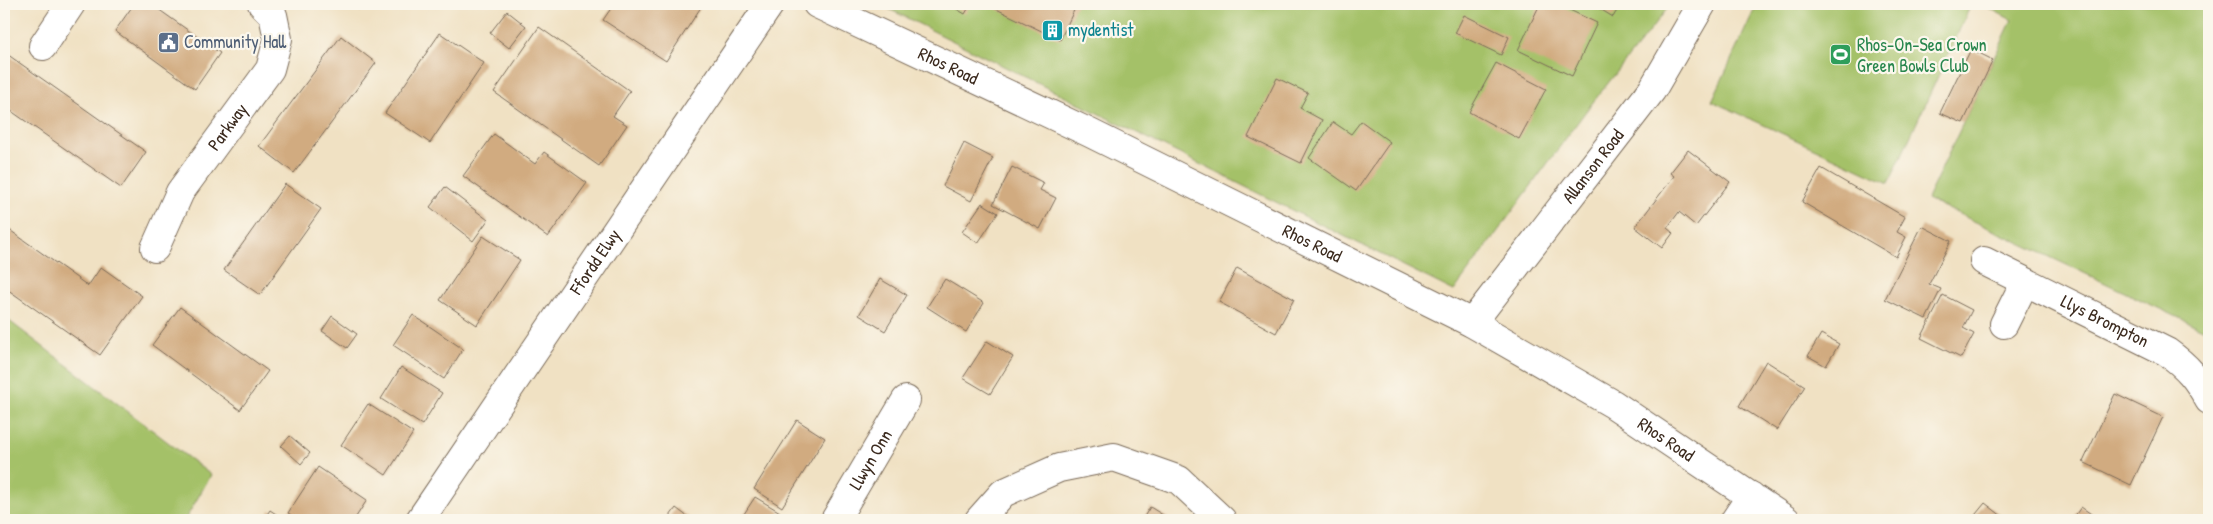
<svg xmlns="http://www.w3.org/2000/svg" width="2213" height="524" viewBox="0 0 2213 524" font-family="'Patrick Hand',sans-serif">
  <rect width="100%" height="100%" fill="#fbf7ec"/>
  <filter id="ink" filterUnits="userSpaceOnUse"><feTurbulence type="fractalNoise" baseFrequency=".02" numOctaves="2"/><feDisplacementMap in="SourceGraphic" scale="10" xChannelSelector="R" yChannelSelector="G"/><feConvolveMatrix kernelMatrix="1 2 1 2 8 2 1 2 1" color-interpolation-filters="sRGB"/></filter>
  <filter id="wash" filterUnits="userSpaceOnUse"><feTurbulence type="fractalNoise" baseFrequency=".0096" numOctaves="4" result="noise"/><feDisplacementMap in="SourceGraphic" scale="20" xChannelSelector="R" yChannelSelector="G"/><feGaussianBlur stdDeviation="1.12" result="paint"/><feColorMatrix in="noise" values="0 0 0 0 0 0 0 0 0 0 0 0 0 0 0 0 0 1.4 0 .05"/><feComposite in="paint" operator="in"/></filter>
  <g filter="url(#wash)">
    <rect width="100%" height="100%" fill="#f0e1c3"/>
    <g fill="#a4c168" stroke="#707643">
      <path d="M879,4H1671L1586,111L1454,291Z"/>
      <path d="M1757,4H1958L1969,9L1889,183L1712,101Z"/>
      <path d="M1981,4H2209V332L1927,199L2012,20Z"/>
      <path d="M4,317L211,475L185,520H4Z"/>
    </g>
    <g id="blocks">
      <g fill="#d1ab80">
        <path d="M134,4H151L220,53L195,89L115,31Z"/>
        <path d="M351,4H364L359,10Z"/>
        <path d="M614,4H703L666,61L603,20Z"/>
        <path d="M948,4H971L965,14Z"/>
        <path d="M986,4H1077L1060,40Z"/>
        <path d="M1540,4H1557L1597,23L1572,76L1518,50Z"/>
        <path d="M1592,4H1621L1613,17Z"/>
        <path d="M507,11L526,26L509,48L490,33Z"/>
        <path d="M1464,15L1509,37L1501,55L1455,33Z"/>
        <path d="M539,27L630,91L613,116L627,125L599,166L494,92Z"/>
        <path d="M440,33L484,63L430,143L385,113Z"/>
        <path d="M341,36L376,63L294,173L259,146Z"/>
        <path d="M1971,49L1993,60L1963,123L1940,113Z"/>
        <path d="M4,52L146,152L121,188L4,106Z"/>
        <path d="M1496,63L1546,89L1519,139L1469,112Z"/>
        <path d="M1277,78L1308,93L1300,108L1322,120L1301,163L1248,137Z"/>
        <path d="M1361,121L1390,142L1356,191L1309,158L1333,122L1351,134Z"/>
        <path d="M494,134L535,164L544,152L587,183L548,237L463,176Z"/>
        <path d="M964,143L993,158L971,201L943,186Z"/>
        <path d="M1688,150L1730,182L1696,226L1679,212L1667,228L1673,233L1662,248L1635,227L1674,176L1670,173Z"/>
        <path d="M1012,167L1044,183L1040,190L1056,198L1040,229L993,204Z"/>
        <path d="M1821,168L1905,217L1897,232L1906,237L1896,257L1802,202Z"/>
        <path d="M285,184L321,209L260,295L224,270Z"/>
        <path d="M445,187L488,220L473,241L430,207Z"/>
        <path d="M982,203L998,213L978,243L962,232Z"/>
        <path d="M4,226L88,286L101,267L142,296L100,355L4,287Z"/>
        <path d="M1922,226L1951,241L1929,284L1941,289L1926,319L1885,299Z"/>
        <path d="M483,236L520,260L477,325L440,300Z"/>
        <path d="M1237,268L1294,299L1276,333L1219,302Z"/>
        <path d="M880,279L907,295L885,331L859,315Z"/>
        <path d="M945,279L984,303L966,332L927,307Z"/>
        <path d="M1943,295L1972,310L1963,328L1974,334L1961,358L1921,338Z"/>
        <path d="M180,307L268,371L240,410L152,345Z"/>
        <path d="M413,315L463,349L444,379L393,345Z"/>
        <path d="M332,316L357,334L347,348L322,331Z"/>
        <path d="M1821,334L1839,344L1826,366L1808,356Z"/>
        <path d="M987,341L1013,357L990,394L963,378Z"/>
        <path d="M1766,361L1805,386L1777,430L1739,406Z"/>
        <path d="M401,367L442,393L422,425L381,399Z"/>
        <path d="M2115,394L2163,417L2131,485L2083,462Z"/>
        <path d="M368,404L413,433L386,475L341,445Z"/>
        <path d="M797,420L825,438L782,507L754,489Z"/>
        <path d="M290,436L310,453L301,464L281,446Z"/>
        <path d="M318,467L367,500L354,520H299L288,513Z"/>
        <path d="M755,497L780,512L775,520H747L742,517Z"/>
        <path d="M1985,503L2007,520H1971Z"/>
        <path d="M1150,507L1171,520H1142Z"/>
        <path d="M2081,507L2100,520H2072Z"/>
        <path d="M676,508L692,520H667Z"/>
        <path d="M270,510L285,520H263Z"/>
      </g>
    </g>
  </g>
  <g filter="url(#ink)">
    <use href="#blocks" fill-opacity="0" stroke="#7a6a58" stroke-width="1"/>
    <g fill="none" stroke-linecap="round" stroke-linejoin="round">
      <defs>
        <g id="minor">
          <path d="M43,46L71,4"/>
          <path id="s1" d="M155,248L180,192L270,69L278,39L273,15L262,4"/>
          <path id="s2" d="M1984,261L2167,352C2188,367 2197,378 2209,400"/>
          <path id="s3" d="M1472,323L1652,90L1702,4"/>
          <path d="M2004,324L2025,282"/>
          <path id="s4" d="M420,520L770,4"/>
          <path id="s5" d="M835,520L906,400"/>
          <path d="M979,520L1003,493L1059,468L1114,457L1179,480L1222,520"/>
          <path d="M1735,520L1751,496"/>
        </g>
        <g id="major">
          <path id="s6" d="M817,4L1090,133L1472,323L1613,404L1786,520"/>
        </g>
      </defs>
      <use href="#minor" stroke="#7a6a58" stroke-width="30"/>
      <use href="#major" stroke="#7a6a58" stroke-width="30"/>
      <use href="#minor" stroke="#fff" stroke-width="28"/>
      <use href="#major" stroke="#fff" stroke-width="28"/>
    </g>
  </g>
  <defs>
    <symbol id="building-square" viewBox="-11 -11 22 22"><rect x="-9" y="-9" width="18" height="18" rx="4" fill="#0f9aa8" stroke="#fbf7ec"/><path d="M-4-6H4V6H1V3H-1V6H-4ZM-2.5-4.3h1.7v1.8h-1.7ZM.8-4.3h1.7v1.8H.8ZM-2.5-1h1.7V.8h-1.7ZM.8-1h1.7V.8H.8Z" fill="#fff"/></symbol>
    <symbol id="civic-square" viewBox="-11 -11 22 22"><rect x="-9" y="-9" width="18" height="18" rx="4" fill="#5c6f8a" stroke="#fbf7ec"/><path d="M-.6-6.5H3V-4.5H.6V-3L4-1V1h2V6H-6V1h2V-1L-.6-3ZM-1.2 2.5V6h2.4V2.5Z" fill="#fff"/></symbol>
    <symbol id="stadium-square" viewBox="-11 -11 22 22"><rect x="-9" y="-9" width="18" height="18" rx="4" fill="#2e9e5b" stroke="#fbf7ec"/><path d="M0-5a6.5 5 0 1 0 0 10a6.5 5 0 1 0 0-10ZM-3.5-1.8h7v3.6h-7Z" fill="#fff"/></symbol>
  </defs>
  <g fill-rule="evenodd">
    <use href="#building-square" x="1040" y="18" width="25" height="25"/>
    <use href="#civic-square" x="156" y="30" width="25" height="25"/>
    <use href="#stadium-square" x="1828" y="42" width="25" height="25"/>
  </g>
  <g text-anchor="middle" stroke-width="4.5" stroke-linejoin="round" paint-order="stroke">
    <g font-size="18" fill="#0d838f" stroke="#fbf7ec" text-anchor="start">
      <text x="1068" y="36">mydentist</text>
    </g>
    <g font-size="18" fill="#4e5e75" stroke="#fbf7ec" text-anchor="start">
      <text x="184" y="48">Community Hall</text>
    </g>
    <g font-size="18" fill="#27864d" stroke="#fbf7ec" text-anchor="start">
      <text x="1857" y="51">Rhos-On-Sea Crown<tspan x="1857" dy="21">Green Bowls Club</tspan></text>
    </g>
    <g font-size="18" fill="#3b2a1e" stroke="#fbf7ec">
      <text dy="6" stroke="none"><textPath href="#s6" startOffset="145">Rhos Road</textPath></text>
      <text dy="6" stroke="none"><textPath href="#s1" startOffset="142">Parkway</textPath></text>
      <text dy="6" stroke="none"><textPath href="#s3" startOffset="198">Allanson Road</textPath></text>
      <text dy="6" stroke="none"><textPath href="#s6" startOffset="550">Rhos Road</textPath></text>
      <text dy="6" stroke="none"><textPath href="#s4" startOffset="312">Ffordd Elwy</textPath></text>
      <text dy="6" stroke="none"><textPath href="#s2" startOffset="135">Llys Brompton</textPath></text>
      <text dy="6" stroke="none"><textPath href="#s6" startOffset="955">Rhos Road</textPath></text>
      <text dy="6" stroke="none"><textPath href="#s5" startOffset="70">Llwyn Onn</textPath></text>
    </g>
  </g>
  <rect width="2213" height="524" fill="none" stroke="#fbf7ec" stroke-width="20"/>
</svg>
